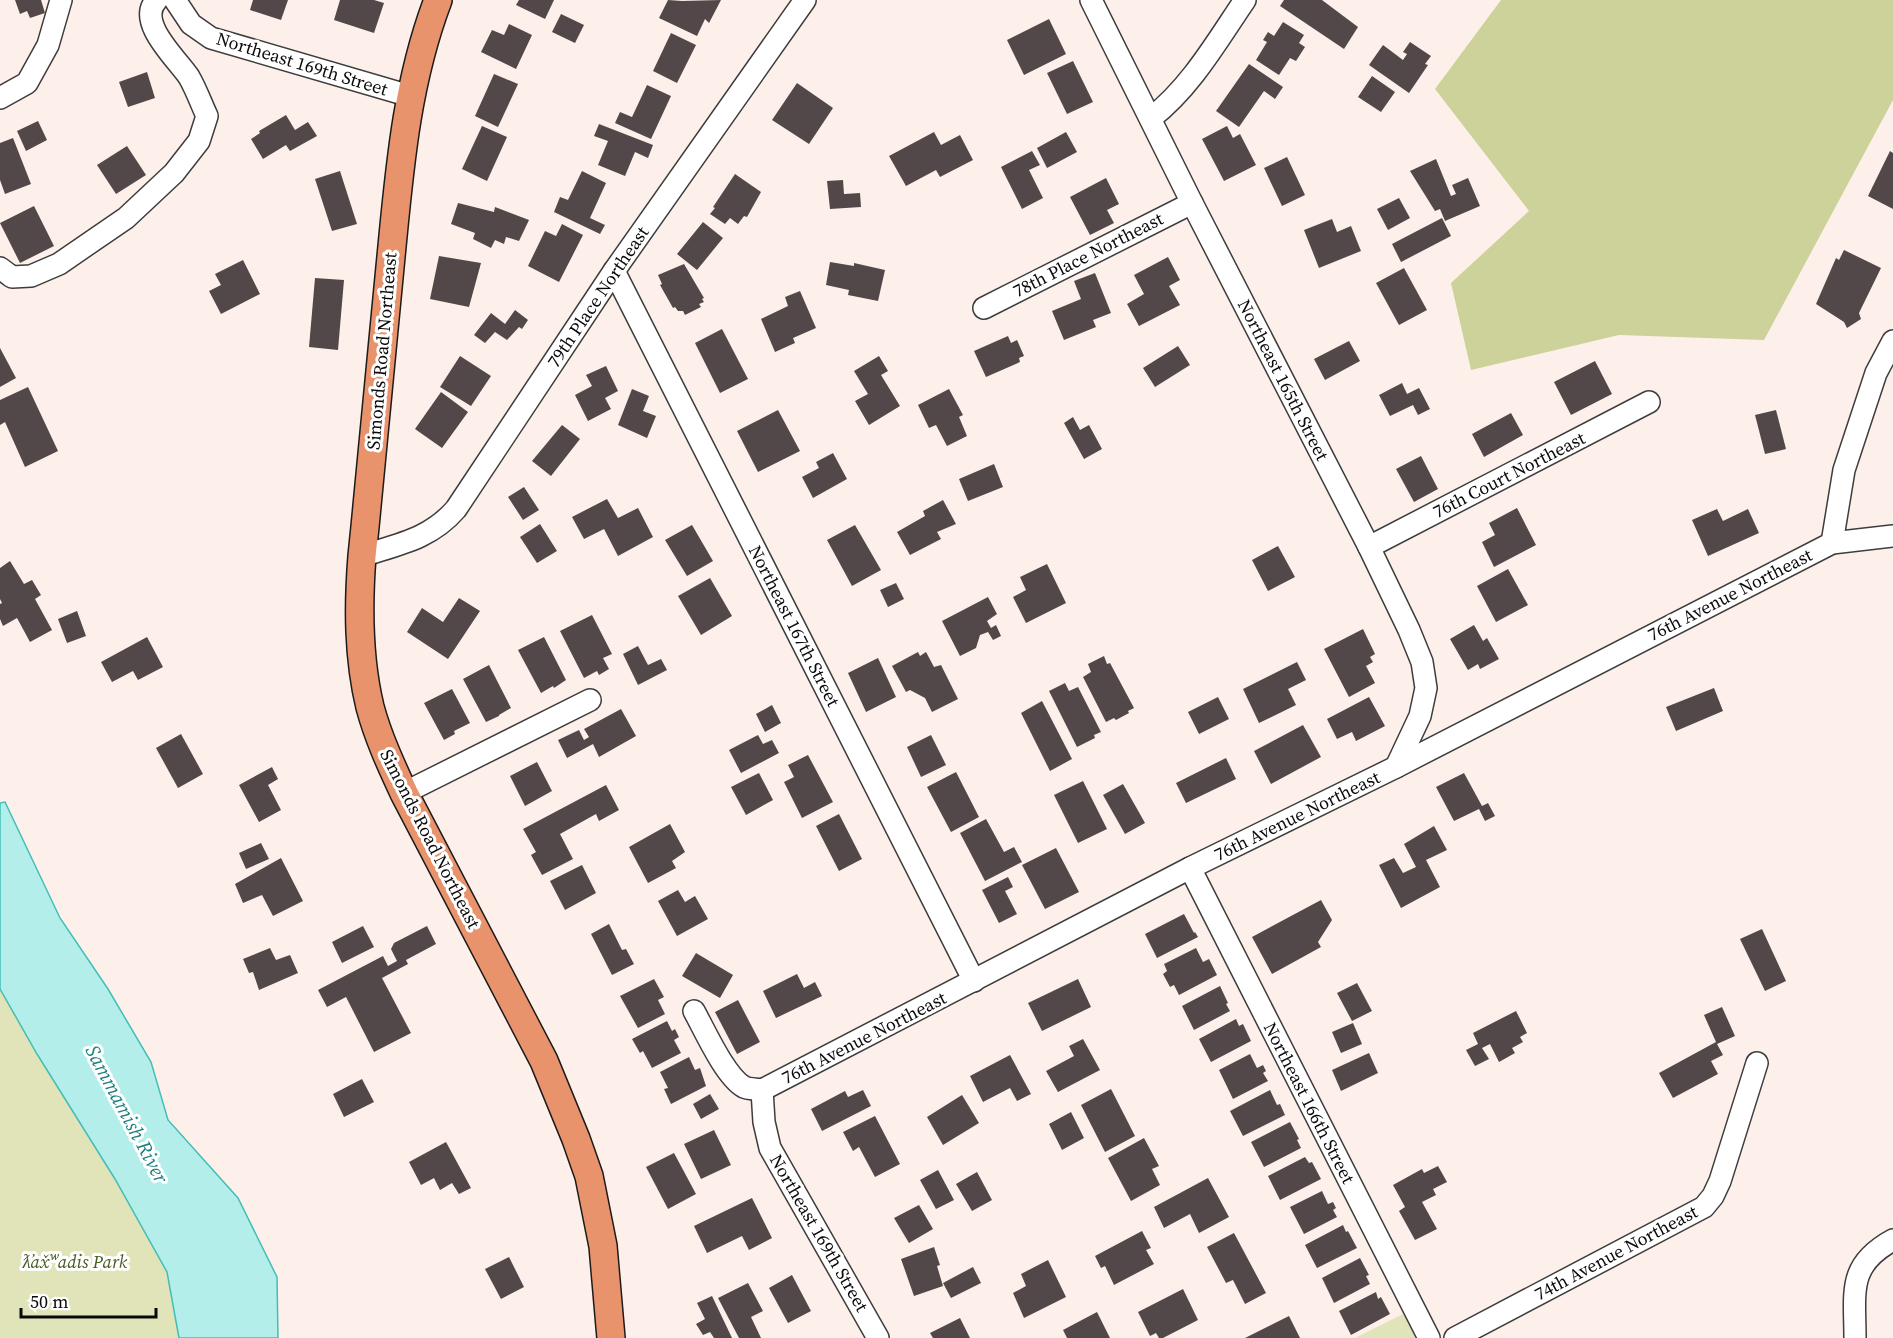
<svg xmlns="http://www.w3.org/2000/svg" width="1893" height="1338" viewBox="0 0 1893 1338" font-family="'Source Serif 4',serif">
  <rect width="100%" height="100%" fill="#fdf0ea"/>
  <g fill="#e1e3b8">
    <path d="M0,989L37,1054L115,1179L167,1272L179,1338H0Z"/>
    <path d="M1403,1314L1413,1331L1415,1338H1355Z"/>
  </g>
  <path fill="#ccd299" d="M1501,0H1893V100L1764,340L1619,335L1471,370L1451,283L1529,211L1435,89Z"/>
  <path fill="#b4eeea" stroke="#43bdb7" stroke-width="1.5" d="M5,802L60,918L108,989L151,1062L168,1120L238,1198L277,1277L278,1338H179L167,1272L115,1179L37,1054L0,989V803Z"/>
  <g fill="#524849">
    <path d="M15,0H41L45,13L30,18L27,11L20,14Z"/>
    <path d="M253,0H288L281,20L250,10Z"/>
    <path d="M340,0H374L384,3L374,33L334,20Z"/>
    <path d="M519,0H554L545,19L516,5Z"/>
    <path d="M668,0L682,1L721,0L709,23L705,19L697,36L659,18Z"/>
    <path d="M1284,0H1322L1358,27L1344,49L1280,6Z"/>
    <path d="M561,14L584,25L575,43L552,32Z"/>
    <path d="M1049,19L1066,54L1024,75L1007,40Z"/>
    <path d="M1283,22L1304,35L1299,43L1305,47L1296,61L1290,58L1279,75L1256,60L1267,42L1263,40L1268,32L1274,36Z"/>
    <path d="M509,24L532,35L516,69L481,52L492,30L504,35Z"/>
    <path d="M671,33L696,45L677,83L653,71Z"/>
    <path d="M1410,42L1431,56L1425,64L1428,65L1409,93L1369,65L1383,45L1403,60L1407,54L1403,52Z"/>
    <path d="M1073,61L1093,102L1067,114L1047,73Z"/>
    <path d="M1249,64L1283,87L1275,99L1264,91L1239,127L1216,111Z"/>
    <path d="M147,72L155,98L128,107L119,82Z"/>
    <path d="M494,74L518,84L498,127L475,116Z"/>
    <path d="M1372,76L1395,92L1381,112L1358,97Z"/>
    <path d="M797,83L833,108L809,144L772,120Z"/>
    <path d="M647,85L671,96L651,139L615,123L620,112L632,117Z"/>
    <path d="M286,115L295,130L308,122L317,136L290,151L286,145L263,159L251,139L260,133L259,131Z"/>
    <path d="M38,121L47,140L26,151L17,131Z"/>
    <path d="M599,124L653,145L648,158L635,152L625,176L598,165L608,141L594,136Z"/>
    <path d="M482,126L507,137L487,181L462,169Z"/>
    <path d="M1227,126L1233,138L1240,134L1256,165L1224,181L1202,139Z"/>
    <path d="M934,132L941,145L960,135L973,160L940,177L936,170L906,186L889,156Z"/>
    <path d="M1066,132L1077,152L1047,168L1037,148Z"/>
    <path d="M13,138L31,184L5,194L0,180V143Z"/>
    <path d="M127,146L146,175L116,194L97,165Z"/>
    <path d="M1032,151L1040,165L1029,170L1043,198L1022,209L1001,167Z"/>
    <path d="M1890,151L1893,153V209L1868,196Z"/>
    <path d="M1287,157L1305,195L1282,206L1264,168Z"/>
    <path d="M1436,159L1451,196L1456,194L1452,185L1468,178L1480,206L1445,221L1440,209L1435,211L1410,171Z"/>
    <path d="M340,171L357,224L332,231L315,179Z"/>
    <path d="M582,171L606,183L590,218L605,225L600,234L554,212L560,197L568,200Z"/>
    <path d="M735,174L761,192L747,217L744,216L738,224L730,218L725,224L710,214L715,208L713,207Z"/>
    <path d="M1106,178L1119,204L1107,210L1114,223L1090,235L1070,197Z"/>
    <path d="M843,180L844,194L860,193L861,207L830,209L827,181Z"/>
    <path d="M1399,198L1410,218L1388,230L1377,209Z"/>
    <path d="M458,203L494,212L495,207L529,220L519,241L506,237L504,244L495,240L491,248L473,239L475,233L451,224Z"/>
    <path d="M34,206L54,246L20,263L0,223Z"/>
    <path d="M1442,218L1451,236L1401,262L1392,244Z"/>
    <path d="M1332,219L1337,232L1351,226L1361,251L1319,268L1304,230Z"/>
    <path d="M703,222L723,238L697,270L677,254Z"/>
    <path d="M562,224L583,235L559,282L528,266L545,231L556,236Z"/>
    <path d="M1844,250L1881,268L1859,313L1861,319L1847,328L1844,322L1816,304L1836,258L1839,260Z"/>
    <path d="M439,256L481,263L469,307L430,299Z"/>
    <path d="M1168,257L1180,280L1169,286L1180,305L1139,326L1127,304L1144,294L1134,275Z"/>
    <path d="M243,260L260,294L221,314L209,291L221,285L215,274Z"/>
    <path d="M830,262L854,266V263L885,270L878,301L848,295L849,290L826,285Z"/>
    <path d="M684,264L704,298L702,299L704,302L699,304L701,307L685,315L683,311H678L675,307L673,308L660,285L662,284L658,275Z"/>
    <path d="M1404,268L1427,310L1399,325L1376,283Z"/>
    <path d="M1095,273L1111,313L1093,320L1096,327L1064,340L1052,311L1081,299L1074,281Z"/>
    <path d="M315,278L344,280L338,350L309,347Z"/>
    <path d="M800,291L816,328L793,338L795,343L775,352L761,319L788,306L785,297Z"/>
    <path d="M515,310L528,320L522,329L519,327L507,340L495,332L485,343L474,335L491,313L505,324Z"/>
    <path d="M722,329L748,379L720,393L695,343Z"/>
    <path d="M1008,336L1011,343L1017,340L1024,356L1019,358L1020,362L986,377L974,351Z"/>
    <path d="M1349,341L1360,361L1325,380L1314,359Z"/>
    <path d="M1178,346L1190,365L1155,387L1143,368Z"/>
    <path d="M0,348L16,378L0,387Z"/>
    <path d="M460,356L491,376L471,406L440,387Z"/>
    <path d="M879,356L888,371L881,375L900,406L869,425L855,401L868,394L854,371Z"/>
    <path d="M1595,361L1612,394L1571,415L1554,382Z"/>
    <path d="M606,366L618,391L605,398L611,409L588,421L575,395L592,386L586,375Z"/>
    <path d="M1402,383L1407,394L1419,388L1430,409L1418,415L1413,405L1390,416L1379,395Z"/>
    <path d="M28,387L58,451L25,467L5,422L0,425V400Z"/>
    <path d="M632,389L649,396L643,411L656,416L647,438L618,425Z"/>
    <path d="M949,389L963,415L959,417L967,436L947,446L936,425L929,428L918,405Z"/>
    <path d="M441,392L468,412L442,448L415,429Z"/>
    <path d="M778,410L800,451L758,472L737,431Z"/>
    <path d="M1776,410L1786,449L1765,454L1755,415Z"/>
    <path d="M1511,413L1523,435L1484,457L1472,434Z"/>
    <path d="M1073,417L1080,430L1089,425L1102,449L1084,459L1064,423Z"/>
    <path d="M562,425L580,439L551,476L532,461Z"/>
    <path d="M833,453L847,479L813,498L802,477L819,468L816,462Z"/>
    <path d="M1421,456L1438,489L1414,502L1396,469Z"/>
    <path d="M994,464L1003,487L968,501L959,479Z"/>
    <path d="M524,487L539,510L523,520L508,497Z"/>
    <path d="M607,499L618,518L638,508L653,537L618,556L604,529L584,539L572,517Z"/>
    <path d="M943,500L956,524L937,532L941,539L910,555L897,532L925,516L923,511Z"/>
    <path d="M1517,508L1536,545L1494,567L1482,542L1495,535L1489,523Z"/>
    <path d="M1717,509L1723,521L1748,509L1759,533L1708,556L1692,520Z"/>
    <path d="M540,524L557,551L537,563L520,537Z"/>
    <path d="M692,525L713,561L687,576L665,540Z"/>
    <path d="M855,525L881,570L852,586L827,540Z"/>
    <path d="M1278,546L1295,577L1268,591L1252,560Z"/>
    <path d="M10,561L24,584L32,580L41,595L35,599L52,630L30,642L17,618L3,626L0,619V604L2,603L0,599V568Z"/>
    <path d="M1047,564L1066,603L1026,623L1013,597L1026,590L1020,577Z"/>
    <path d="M1508,569L1528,605L1496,622L1477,586Z"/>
    <path d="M710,578L732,616L701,635L678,596Z"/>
    <path d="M896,583L904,599L888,607L880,590Z"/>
    <path d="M988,597L997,614L987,621L991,628L996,625L1001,636L993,640L988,632L980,635L976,648L960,656L942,621Z"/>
    <path d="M459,598L480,611L448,659L407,632L422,608L443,622Z"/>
    <path d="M77,611L86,636L67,643L58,619Z"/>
    <path d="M592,615L612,654L603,658L609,669L599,675L597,671L584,678L560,631Z"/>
    <path d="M1474,625L1483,641L1487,638L1499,659L1480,669L1478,664L1468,670L1450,639Z"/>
    <path d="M1363,629L1375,654L1370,657L1373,662L1366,666L1375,683L1349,697L1324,649Z"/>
    <path d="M147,637L163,667L138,680L133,671L112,682L101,662Z"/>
    <path d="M544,637L566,680L554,688L553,686L541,693L518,650Z"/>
    <path d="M638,646L648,665L661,659L667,670L638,685L623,654Z"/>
    <path d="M918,652L920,656L926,652L934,667L941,665L958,699L932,712L925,698L910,690L906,692L892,666Z"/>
    <path d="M1104,656L1107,664L1110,663L1134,708L1128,711L1129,713L1116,720L1114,718L1106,722L1083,677L1091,672L1088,664Z"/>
    <path d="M878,658L896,697L866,712L848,673Z"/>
    <path d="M1297,662L1306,680L1288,689L1296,705L1259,723L1243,689Z"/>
    <path d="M489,665L511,708L499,715V716L486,722L463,679Z"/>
    <path d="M1065,683L1069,691L1078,687L1101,732L1094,735L1095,738L1077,747L1049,691Z"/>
    <path d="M1714,688L1723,711L1676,731L1666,707Z"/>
    <path d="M452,689L470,723L454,731L455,734L444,740L424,703Z"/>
    <path d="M1218,697L1229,719L1199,734L1188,712Z"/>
    <path d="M1369,697L1385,726L1356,741L1352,732L1337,739L1327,719Z"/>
    <path d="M1042,701L1072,759L1050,771L1021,713Z"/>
    <path d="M772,705L781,723L765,732L756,714Z"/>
    <path d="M621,709L636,736L599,757L593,744L567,758L558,740L579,730L584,740L589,737L584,729Z"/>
    <path d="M1303,725L1321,757L1271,784L1254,751Z"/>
    <path d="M181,734L203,774L178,788L156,748Z"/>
    <path d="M758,735L763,744L772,740L779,753L741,773L729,750Z"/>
    <path d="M931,735L946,765L921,777L907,747Z"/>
    <path d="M808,755L833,802L802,818L784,782L794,777L788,765Z"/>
    <path d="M1226,758L1236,779L1186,803L1176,783Z"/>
    <path d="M537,762L552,791L525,806L510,776Z"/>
    <path d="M272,767L278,779L268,785L281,810L259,822L239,785Z"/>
    <path d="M956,772L979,817L951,832L927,787Z"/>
    <path d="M759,773L773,800L746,815L731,787Z"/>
    <path d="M1464,773L1482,806L1488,803L1495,816L1485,821L1479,809L1454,821L1436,787Z"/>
    <path d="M1083,781L1107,829L1078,843L1054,795Z"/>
    <path d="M1123,784L1145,823L1125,834L1103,795Z"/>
    <path d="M606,785L619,810L599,821L596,814L560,834L573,859L542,875L531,855L536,852L523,829Z"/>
    <path d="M839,814L862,859L839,871L816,826Z"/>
    <path d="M986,819L1004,852L1014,847L1022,862L985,881L960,833Z"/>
    <path d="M670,824L685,852L672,861L676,868L648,883L629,847Z"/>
    <path d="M1434,826L1447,850L1426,860L1440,887L1401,908L1379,865L1394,858L1403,873L1416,867L1404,844Z"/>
    <path d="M261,843L269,859L246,869L239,853Z"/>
    <path d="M1056,848L1079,892L1045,909L1022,865Z"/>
    <path d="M281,858L303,901L273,916L262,895L243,903L235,884Z"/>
    <path d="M582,865L596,893L565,910L550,881Z"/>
    <path d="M1008,877L1013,887L1005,891L1017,914L999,923L982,890Z"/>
    <path d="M678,890L685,902L695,896L708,919L677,936L658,901Z"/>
    <path d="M1321,900L1332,920L1318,942L1321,947L1272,974L1252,937Z"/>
    <path d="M1184,914L1194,933L1195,932L1198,937L1157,958L1145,934Z"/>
    <path d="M609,924L622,950L626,949L634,964L612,975L591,934Z"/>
    <path d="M363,926L374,947L342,963L332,942Z"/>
    <path d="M427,926L436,944L406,960L408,964L382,978L411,1033L374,1052L346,997L327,1007L318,990L383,956L388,966L397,961L391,949L394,943Z"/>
    <path d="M1762,929L1786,981L1765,991L1740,939Z"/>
    <path d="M270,948L276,960L290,955L298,973L259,990L253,972L249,973L243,959Z"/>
    <path d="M1196,948L1203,962L1209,959L1217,975L1179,995L1174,985L1170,987L1163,974L1167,971L1164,964Z"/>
    <path d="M696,953L733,975L720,998L682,976Z"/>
    <path d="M797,974L804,988L815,982L822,996L776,1018L763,991Z"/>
    <path d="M654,979L664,997L658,1000L665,1014L638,1028L620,996Z"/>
    <path d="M1078,979L1091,1007L1042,1031L1028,1003Z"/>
    <path d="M1357,983L1372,1011L1352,1021L1337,993Z"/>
    <path d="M1220,986L1228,1003L1226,1004L1230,1011L1194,1030L1182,1006Z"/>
    <path d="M738,1000L760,1042L737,1054L715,1012Z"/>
    <path d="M1722,1007L1735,1036L1717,1044L1723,1055L1711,1061L1718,1074L1673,1098L1659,1073L1716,1042L1704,1015Z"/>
    <path d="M1516,1011L1527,1033L1520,1037L1523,1042L1512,1048L1515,1053L1499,1062L1490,1044L1482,1048L1489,1059L1475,1066L1466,1050L1478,1044L1473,1033Z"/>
    <path d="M1236,1019L1239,1026L1243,1024L1251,1041L1211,1062L1199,1039Z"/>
    <path d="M667,1021L672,1031L675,1029L679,1037L674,1040L681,1053L652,1068L643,1051L640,1053L632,1039Z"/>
    <path d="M1353,1023L1362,1044L1341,1053L1332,1032Z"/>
    <path d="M1083,1039L1100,1070L1058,1092L1046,1071L1074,1056L1069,1046Z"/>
    <path d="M1369,1053L1378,1073L1341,1091L1332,1070Z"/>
    <path d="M1250,1054L1257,1068L1263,1065L1266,1071L1263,1073L1268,1081L1233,1099L1219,1070Z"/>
    <path d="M1010,1055L1031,1094L1017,1101L1010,1088L983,1102L970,1076Z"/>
    <path d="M689,1057L695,1070L700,1068L706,1086L671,1104L664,1089L668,1088L660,1072Z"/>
    <path d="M362,1079L374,1102L344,1117L333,1094Z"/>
    <path d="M1111,1089L1135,1136L1105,1152L1081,1105Z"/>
    <path d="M863,1090L871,1106L822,1131L811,1109L845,1091L848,1097Z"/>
    <path d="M1270,1090L1277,1105L1280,1104L1285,1115L1243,1136L1230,1111Z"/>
    <path d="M710,1094L719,1109L701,1119L693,1104Z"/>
    <path d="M962,1095L979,1123L943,1145L927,1117Z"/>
    <path d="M1071,1112L1084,1138L1062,1150L1049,1124Z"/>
    <path d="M875,1116L900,1164L875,1177L859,1147L853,1151L843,1132Z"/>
    <path d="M1290,1122L1299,1139L1297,1140L1301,1148L1264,1167L1251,1142Z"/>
    <path d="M714,1130L731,1165L701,1179L684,1144Z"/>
    <path d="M1144,1138L1159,1166L1152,1169L1160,1185L1131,1201L1108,1158Z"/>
    <path d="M446,1142L471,1188L459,1194L452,1183L440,1190L434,1178L421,1185L409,1162Z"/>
    <path d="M674,1153L696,1194L668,1209L646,1167Z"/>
    <path d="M1305,1157L1309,1163L1312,1162L1321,1179L1280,1200L1268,1176Z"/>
    <path d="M1438,1166L1447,1182L1433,1189L1436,1195L1422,1202L1437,1229L1415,1240L1399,1211L1405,1207L1393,1185L1422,1169L1424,1173Z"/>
    <path d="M938,1170L954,1200L936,1209L920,1180Z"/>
    <path d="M977,1172L992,1200L972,1211L956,1184Z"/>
    <path d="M1208,1178L1229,1217L1199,1233L1190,1214L1164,1228L1154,1207Z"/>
    <path d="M1322,1191L1328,1204L1333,1202L1336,1208L1333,1210L1337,1217L1304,1234L1290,1207Z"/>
    <path d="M752,1198L772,1238L749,1250L742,1236L707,1253L694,1226Z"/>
    <path d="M919,1205L933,1229L909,1243L894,1218Z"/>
    <path d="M1343,1225L1346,1232L1348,1231L1357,1248L1317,1268L1305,1245Z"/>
    <path d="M1142,1231L1151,1248L1146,1250L1154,1264L1114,1285L1105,1266L1101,1268L1095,1256Z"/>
    <path d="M1234,1233L1266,1293L1245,1304L1233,1280L1226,1283L1207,1247Z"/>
    <path d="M934,1247L940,1265L937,1266L943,1286L914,1296L901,1259Z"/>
    <path d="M509,1257L524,1287L501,1299L485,1269Z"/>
    <path d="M1360,1258L1369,1275L1366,1276L1370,1284L1334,1303L1322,1278Z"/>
    <path d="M1048,1260L1066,1297L1024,1318L1013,1293L1026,1286L1021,1274Z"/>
    <path d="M973,1267L981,1283L951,1298L943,1283Z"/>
    <path d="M792,1275L811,1311L788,1323L769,1288Z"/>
    <path d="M748,1283L763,1311L751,1317L761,1338H739L718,1298Z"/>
    <path d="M1183,1289L1198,1320L1163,1338H1159L1156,1333L1150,1336L1138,1312Z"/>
    <path d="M1376,1292L1378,1299L1381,1297L1390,1314L1351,1335L1339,1311Z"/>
    <path d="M712,1296L732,1338H714L710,1332L703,1335L696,1324L705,1319L697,1303Z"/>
    <path d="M1097,1312L1110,1338H1067L1063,1330Z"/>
    <path d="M1289,1316L1300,1338H1245Z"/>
    <path d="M960,1318L970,1338H933L930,1333Z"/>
  </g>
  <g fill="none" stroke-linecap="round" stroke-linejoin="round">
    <defs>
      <g id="minor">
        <path d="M175,0L191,24L211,38L410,96"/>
        <path d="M1091,0L1192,203L1369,547L1409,630L1422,662L1426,688L1420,716L1396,767"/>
        <path d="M0,98L27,83L48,45L61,0"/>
        <path d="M1151,118C1191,87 1217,41 1245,0"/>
        <path d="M0,268L12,277L31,276L59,264L126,218L174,173L199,141L207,116C201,103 196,89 189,77C177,59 135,21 157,0"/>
        <path d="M614,271L974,981"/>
        <path d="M984,308L1192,203"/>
        <path d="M1832,543L1844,470L1876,373L1893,341"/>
        <path d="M1369,547L1649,402"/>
        <path d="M362,556C399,544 430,539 456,509L614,271L805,0"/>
        <path d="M404,793L590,700"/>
        <path d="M1190,868L1429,1338"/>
        <path d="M694,1011C705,1031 725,1076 744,1087C748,1089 757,1089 762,1090"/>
        <path d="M762,1090L1190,868L1396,767L1832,543L1893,536"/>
        <path d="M762,1090L764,1122L770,1148L878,1338"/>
        <path d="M1455,1338L1704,1207L1713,1196L1720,1181L1757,1063"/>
        <path d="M1855,1338C1855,1292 1847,1265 1893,1240"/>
      </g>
      <path id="major" d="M438,0C405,87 399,176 390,267C381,364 372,460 362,556C358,607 358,657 370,707C378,737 391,765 404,793L544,1061L576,1139L589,1176L603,1246L611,1338"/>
    </defs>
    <use href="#minor" stroke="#3d3d3d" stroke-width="24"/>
    <use href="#major" stroke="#1b1b1b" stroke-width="30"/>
    <use href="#minor" stroke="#fff" stroke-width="21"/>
    <use href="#major" stroke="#e9936d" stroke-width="27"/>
  </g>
  <g text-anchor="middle" stroke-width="6" stroke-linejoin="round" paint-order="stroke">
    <g font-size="18" fill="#0a0a0a" stroke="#fff">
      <text transform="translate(302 64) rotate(17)" y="6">Northeast 169th Street</text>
      <text transform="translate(1088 255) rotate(-27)" y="6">78th Place Northeast</text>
      <text transform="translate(598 297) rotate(-56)" y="6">79th Place Northeast</text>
      <text transform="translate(382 351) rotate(-85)" y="6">Simonds Road Northeast</text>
      <text transform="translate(1283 380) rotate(63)" y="6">Northeast 165th Street</text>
      <text transform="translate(1509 475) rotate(-27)" y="6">76th Court Northeast</text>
      <text transform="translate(1730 595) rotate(-27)" y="6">76th Avenue Northeast</text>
      <text transform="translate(794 626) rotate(63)" y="6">Northeast 167th Street</text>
      <text transform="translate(1297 816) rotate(-26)" y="6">76th Avenue Northeast</text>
      <text transform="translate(430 839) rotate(63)" y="6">Simonds Road Northeast</text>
      <text transform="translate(864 1038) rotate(-27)" y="6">76th Avenue Northeast</text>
      <text transform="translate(1309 1103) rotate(63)" y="6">Northeast 166th Street</text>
      <text transform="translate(819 1233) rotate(60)" y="6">Northeast 169th Street</text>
      <text transform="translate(1616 1253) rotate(-28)" y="6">74th Avenue Northeast</text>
    </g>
    <g font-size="18" font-style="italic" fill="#475a23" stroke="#fff">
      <text x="75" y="1268">ƛ̕ax̌ʷadis Park</text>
    </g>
    <g font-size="20" font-style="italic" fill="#20817f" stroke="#fff">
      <text transform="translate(127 1114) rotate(62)" y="7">Sammamish River</text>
    </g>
  </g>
  <path d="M21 1308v9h135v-9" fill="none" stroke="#0a0a0a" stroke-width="3"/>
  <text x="30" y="1308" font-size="18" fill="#0a0a0a" stroke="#ffffff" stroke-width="4.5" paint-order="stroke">50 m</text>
</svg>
